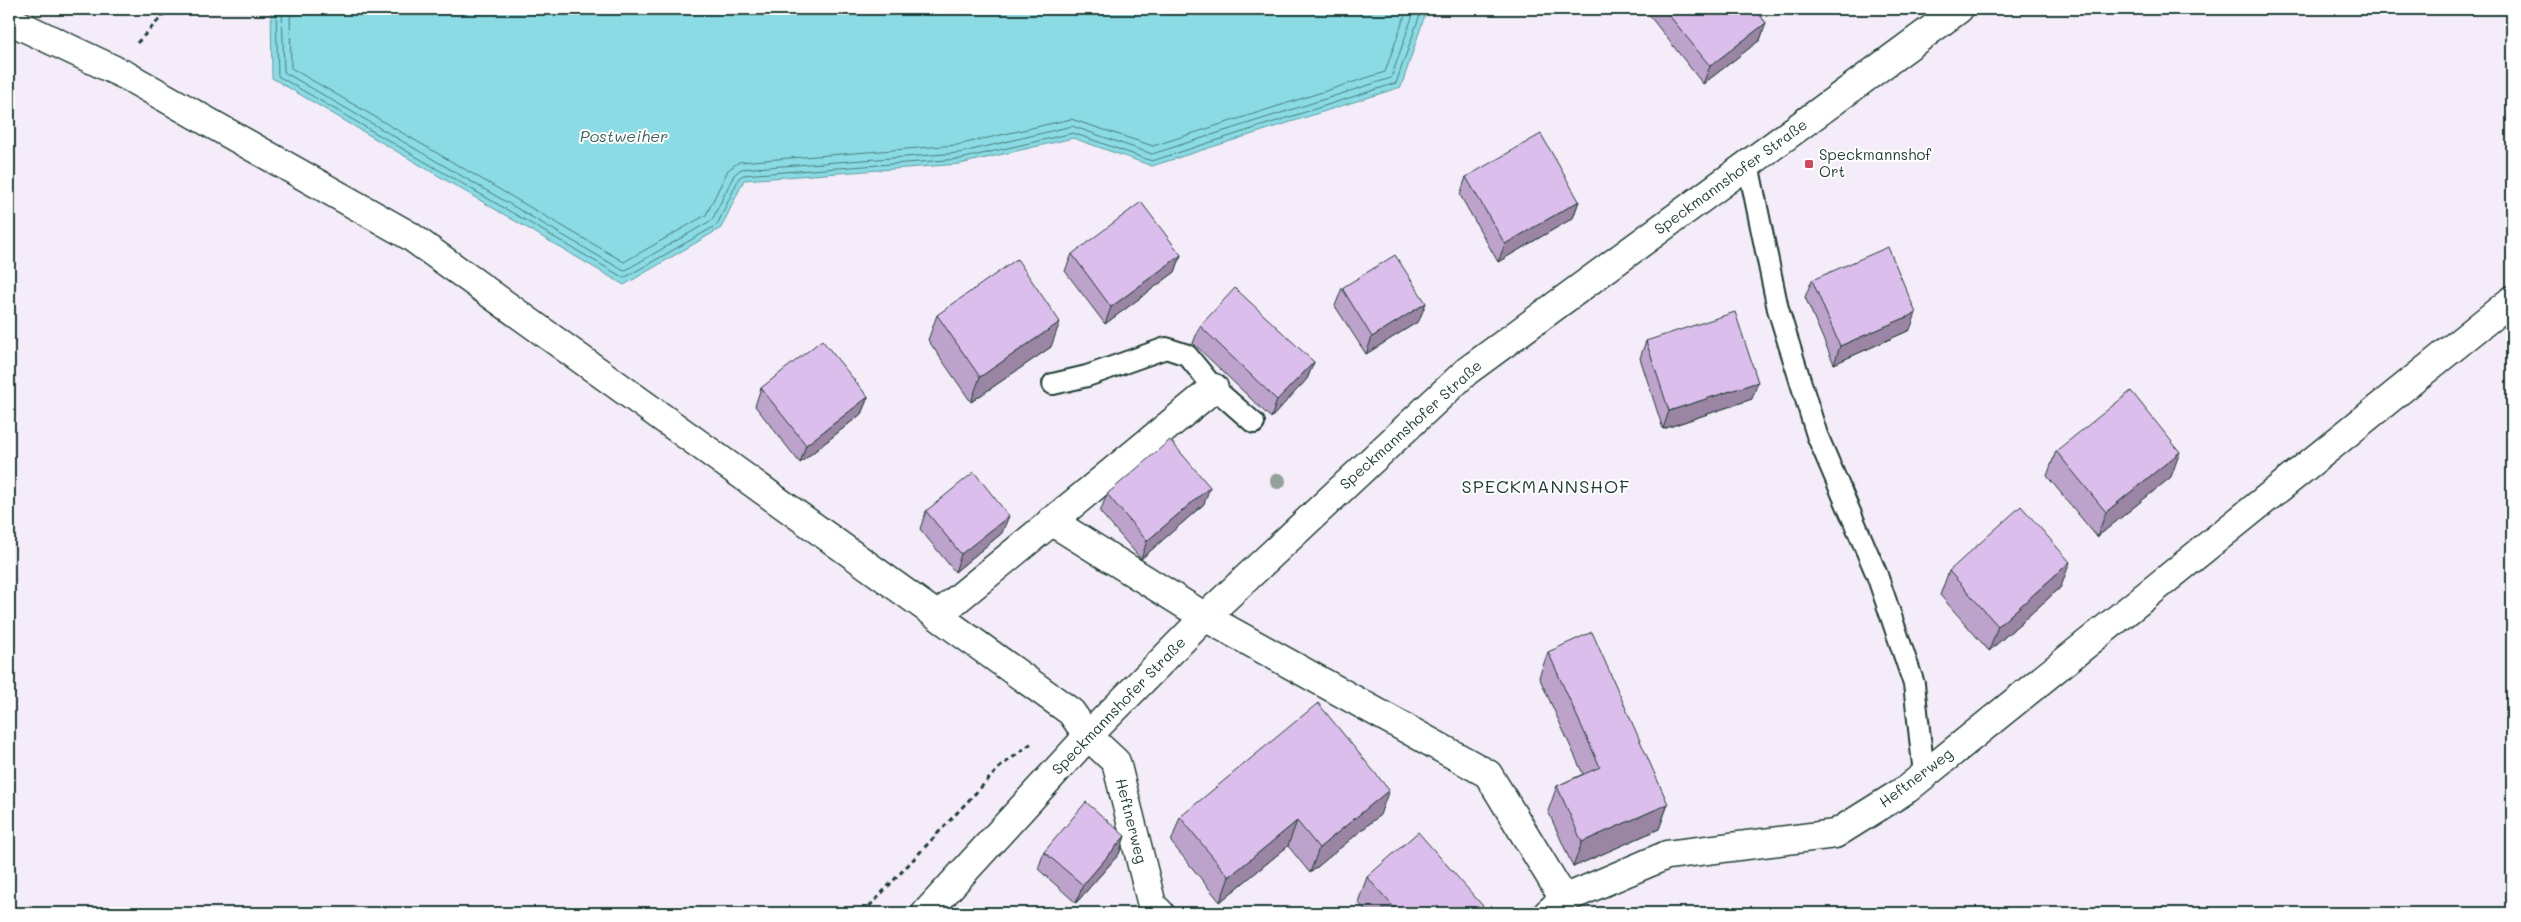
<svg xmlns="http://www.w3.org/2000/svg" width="2521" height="922" viewBox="0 0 2521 922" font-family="Mali,sans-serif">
  <rect width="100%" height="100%" fill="#f4ecf9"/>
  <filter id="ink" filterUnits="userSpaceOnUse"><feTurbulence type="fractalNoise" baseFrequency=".02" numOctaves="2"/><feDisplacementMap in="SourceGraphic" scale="10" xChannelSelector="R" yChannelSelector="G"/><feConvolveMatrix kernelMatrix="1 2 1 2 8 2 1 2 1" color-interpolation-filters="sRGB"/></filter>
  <g filter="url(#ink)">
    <path fill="#8adbe4" stroke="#5f9c9e" d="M271,9H1427L1401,87L1152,166L1073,138L960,164L744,180L721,228L624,285L272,78Z"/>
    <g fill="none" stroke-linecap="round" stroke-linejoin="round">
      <g stroke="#4a7c7a" stroke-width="1">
        <path d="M276,9L278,76L624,278L717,225L739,178L743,175L960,159L1073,133L1152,161L1396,83L1422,9"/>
        <path d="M282,9L284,72L624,271L712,220L734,175L741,169L959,153L1072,126L1152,154L1391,78L1415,9"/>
        <path d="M290,9L291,68L624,262L706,215L728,170L739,162L957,145L1071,119L1153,146L1385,72L1407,9"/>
      </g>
      <defs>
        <g id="lane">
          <path d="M1748,164L1778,309L1817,435L1877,575L1914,684L1924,774"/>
          <path d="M1053,384L1087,376L1166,348L1187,355L1214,388L1254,423"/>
        </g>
        <g id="street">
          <path d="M9,20L127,76L410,236L1071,712L1088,736L1116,762L1152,905L1160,913"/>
          <path d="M1051,521L1205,617L1488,774L1564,899"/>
          <path d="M938,615L1214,388"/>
          <path d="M1548,913L1564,899L1667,855L1835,834L1907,789L2512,300"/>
        </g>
        <path id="secondary" d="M926,913L1088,736L1205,617L1467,371L1959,9"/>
      </defs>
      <use href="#lane" stroke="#1f3d34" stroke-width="24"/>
      <use href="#street" stroke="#1f3d34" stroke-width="31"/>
      <use href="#secondary" stroke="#1f3d34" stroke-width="31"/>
      <g stroke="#1f3d34" stroke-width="3" stroke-dasharray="5 4" stroke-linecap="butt">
        <path d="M137,43L169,9"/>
        <path d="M863,913L1000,767L1033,742"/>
      </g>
      <use href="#lane" stroke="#fff" stroke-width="20"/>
      <use href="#street" stroke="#fff" stroke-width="28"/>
      <use href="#secondary" stroke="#fff" stroke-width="28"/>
    </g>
    <circle fill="#92a19a" cx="1278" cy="481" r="8"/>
    <g fill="#bda3cb" stroke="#1f3d34">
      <path d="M1652,9H1755L1766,23L1760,40L1703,84L1649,15Z"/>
      <path d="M1466,177L1579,201L1573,218L1498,262L1460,195Z"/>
      <path d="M1072,254L1181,255L1175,272L1105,324L1065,271Z"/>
      <path d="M1812,280L1910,330L1834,364L1805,297Z"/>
      <path d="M1342,288L1419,321L1366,354L1335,306Z"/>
      <path d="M937,315L1051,347L971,402L928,340Z"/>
      <path d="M1200,326L1314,362L1307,379L1271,418L1193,343Z"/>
      <path d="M1646,341L1752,399L1663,429L1640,358Z"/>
      <path d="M761,388L868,397L861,414L800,463L755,406Z"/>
      <path d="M2056,451L2171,477L2097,537L2047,476Z"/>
      <path d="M1107,494L1204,504L1141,559L1100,512Z"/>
      <path d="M926,511L1002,533L955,572L920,529Z"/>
      <path d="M1949,571L2061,587L1989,651L1940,595Z"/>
      <path d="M1548,652L1668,804L1659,829L1573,867L1548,811L1557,786L1583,774L1539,677Z"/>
      <path d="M1380,815L1310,873L1288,846L1220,902L1171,842L1180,817Z"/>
      <path d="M1125,836L1119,854L1076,903L1038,869L1044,852Z"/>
      <path d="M1367,877L1489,913H1368L1358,902Z"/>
    </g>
    <g fill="#9a85a5" stroke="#1f3d34">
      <path d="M1766,23L1760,40L1703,84L1710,66Z"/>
      <path d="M1579,201L1573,218L1498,262L1505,244Z"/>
      <path d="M1181,255L1175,272L1105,324L1111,307Z"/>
      <path d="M1426,303L1419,321L1366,354L1372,337Z"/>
      <path d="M1916,313L1910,330L1834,364L1840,346Z"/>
      <path d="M1060,322L1051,347L971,402L980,377Z"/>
      <path d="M1314,362L1307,379L1271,418L1277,400Z"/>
      <path d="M1758,382L1752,399L1663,429L1669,411Z"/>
      <path d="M868,397L861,414L800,463L806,445Z"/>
      <path d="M2180,452L2171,477L2097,537L2106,512Z"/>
      <path d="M1210,487L1204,504L1141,559L1147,541Z"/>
      <path d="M1009,516L1002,533L955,572L961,554Z"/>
      <path d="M2070,562L2061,587L1989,651L1998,626Z"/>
      <path d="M1389,790L1380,815L1310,873L1319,848Z"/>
      <path d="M1668,804L1659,829L1573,867L1582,842Z"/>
      <path d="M1297,821L1288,846L1220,902L1229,877Z"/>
      <path d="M1125,836L1119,854L1076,903L1083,885Z"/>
    </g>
    <g fill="#dcbeec" stroke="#1f3d34">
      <path d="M1664,9H1755L1766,23L1710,66Z"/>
      <path d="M1541,134L1579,201L1505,244L1466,177Z"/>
      <path d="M1141,202L1181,255L1111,307L1072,254Z"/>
      <path d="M1888,247L1916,313L1840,346L1812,280Z"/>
      <path d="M1395,255L1426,303L1372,337L1342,288Z"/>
      <path d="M1017,259L1060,322L980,377L937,315Z"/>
      <path d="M1235,288L1314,362L1277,400L1200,326Z"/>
      <path d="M1735,312L1758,382L1669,411L1646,341Z"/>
      <path d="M822,340L868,397L806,445L761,388Z"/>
      <path d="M2131,391L2180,452L2106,512L2056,451Z"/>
      <path d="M1170,440L1210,487L1147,541L1107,494Z"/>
      <path d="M974,472L1009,516L961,554L926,511Z"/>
      <path d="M2021,506L2070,562L1998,626L1949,571Z"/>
      <path d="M1592,632L1668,804L1582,842L1557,786L1600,767L1548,652Z"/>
      <path d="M1318,703L1389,790L1319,848L1297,821L1229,877L1180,817Z"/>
      <path d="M1086,802L1125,836L1083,885L1044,852Z"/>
      <path d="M1418,832L1489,913H1399L1367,877Z"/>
    </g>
  </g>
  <rect fill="#d1495b" stroke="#fff" stroke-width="2" x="1804" y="159" width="10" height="10" rx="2.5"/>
  <g text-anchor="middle" stroke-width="4" stroke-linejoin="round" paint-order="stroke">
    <g font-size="15" fill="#1f3d34" stroke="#fff" text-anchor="start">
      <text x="1819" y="160">Speckmannshof<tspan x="1819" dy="17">Ort</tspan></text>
    </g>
    <g font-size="15" fill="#1f3d34" stroke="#fff">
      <text transform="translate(1731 177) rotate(-36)" y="5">Speckmannshofer Straße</text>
      <text transform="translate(1411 425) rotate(-42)" y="5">Speckmannshofer Straße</text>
      <text transform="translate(1119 706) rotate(-46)" y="5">Speckmannshofer Straße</text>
      <text transform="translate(1916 778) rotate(-37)" y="5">Heftnerweg</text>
      <text transform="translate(1131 821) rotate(76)" y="5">Heftnerweg</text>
    </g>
    <g font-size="16" font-style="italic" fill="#3a6460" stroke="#fff">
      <text x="624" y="142">Postweiher</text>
    </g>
    <g font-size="18" letter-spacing="1" fill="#1f3d34" stroke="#fff">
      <text x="1546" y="493">SPECKMANNSHOF</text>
    </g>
  </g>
  <rect width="2521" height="922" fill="none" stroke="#fff" stroke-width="30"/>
  <rect x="15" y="15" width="2491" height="892" fill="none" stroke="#1f3d34" stroke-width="2" filter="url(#ink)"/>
</svg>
